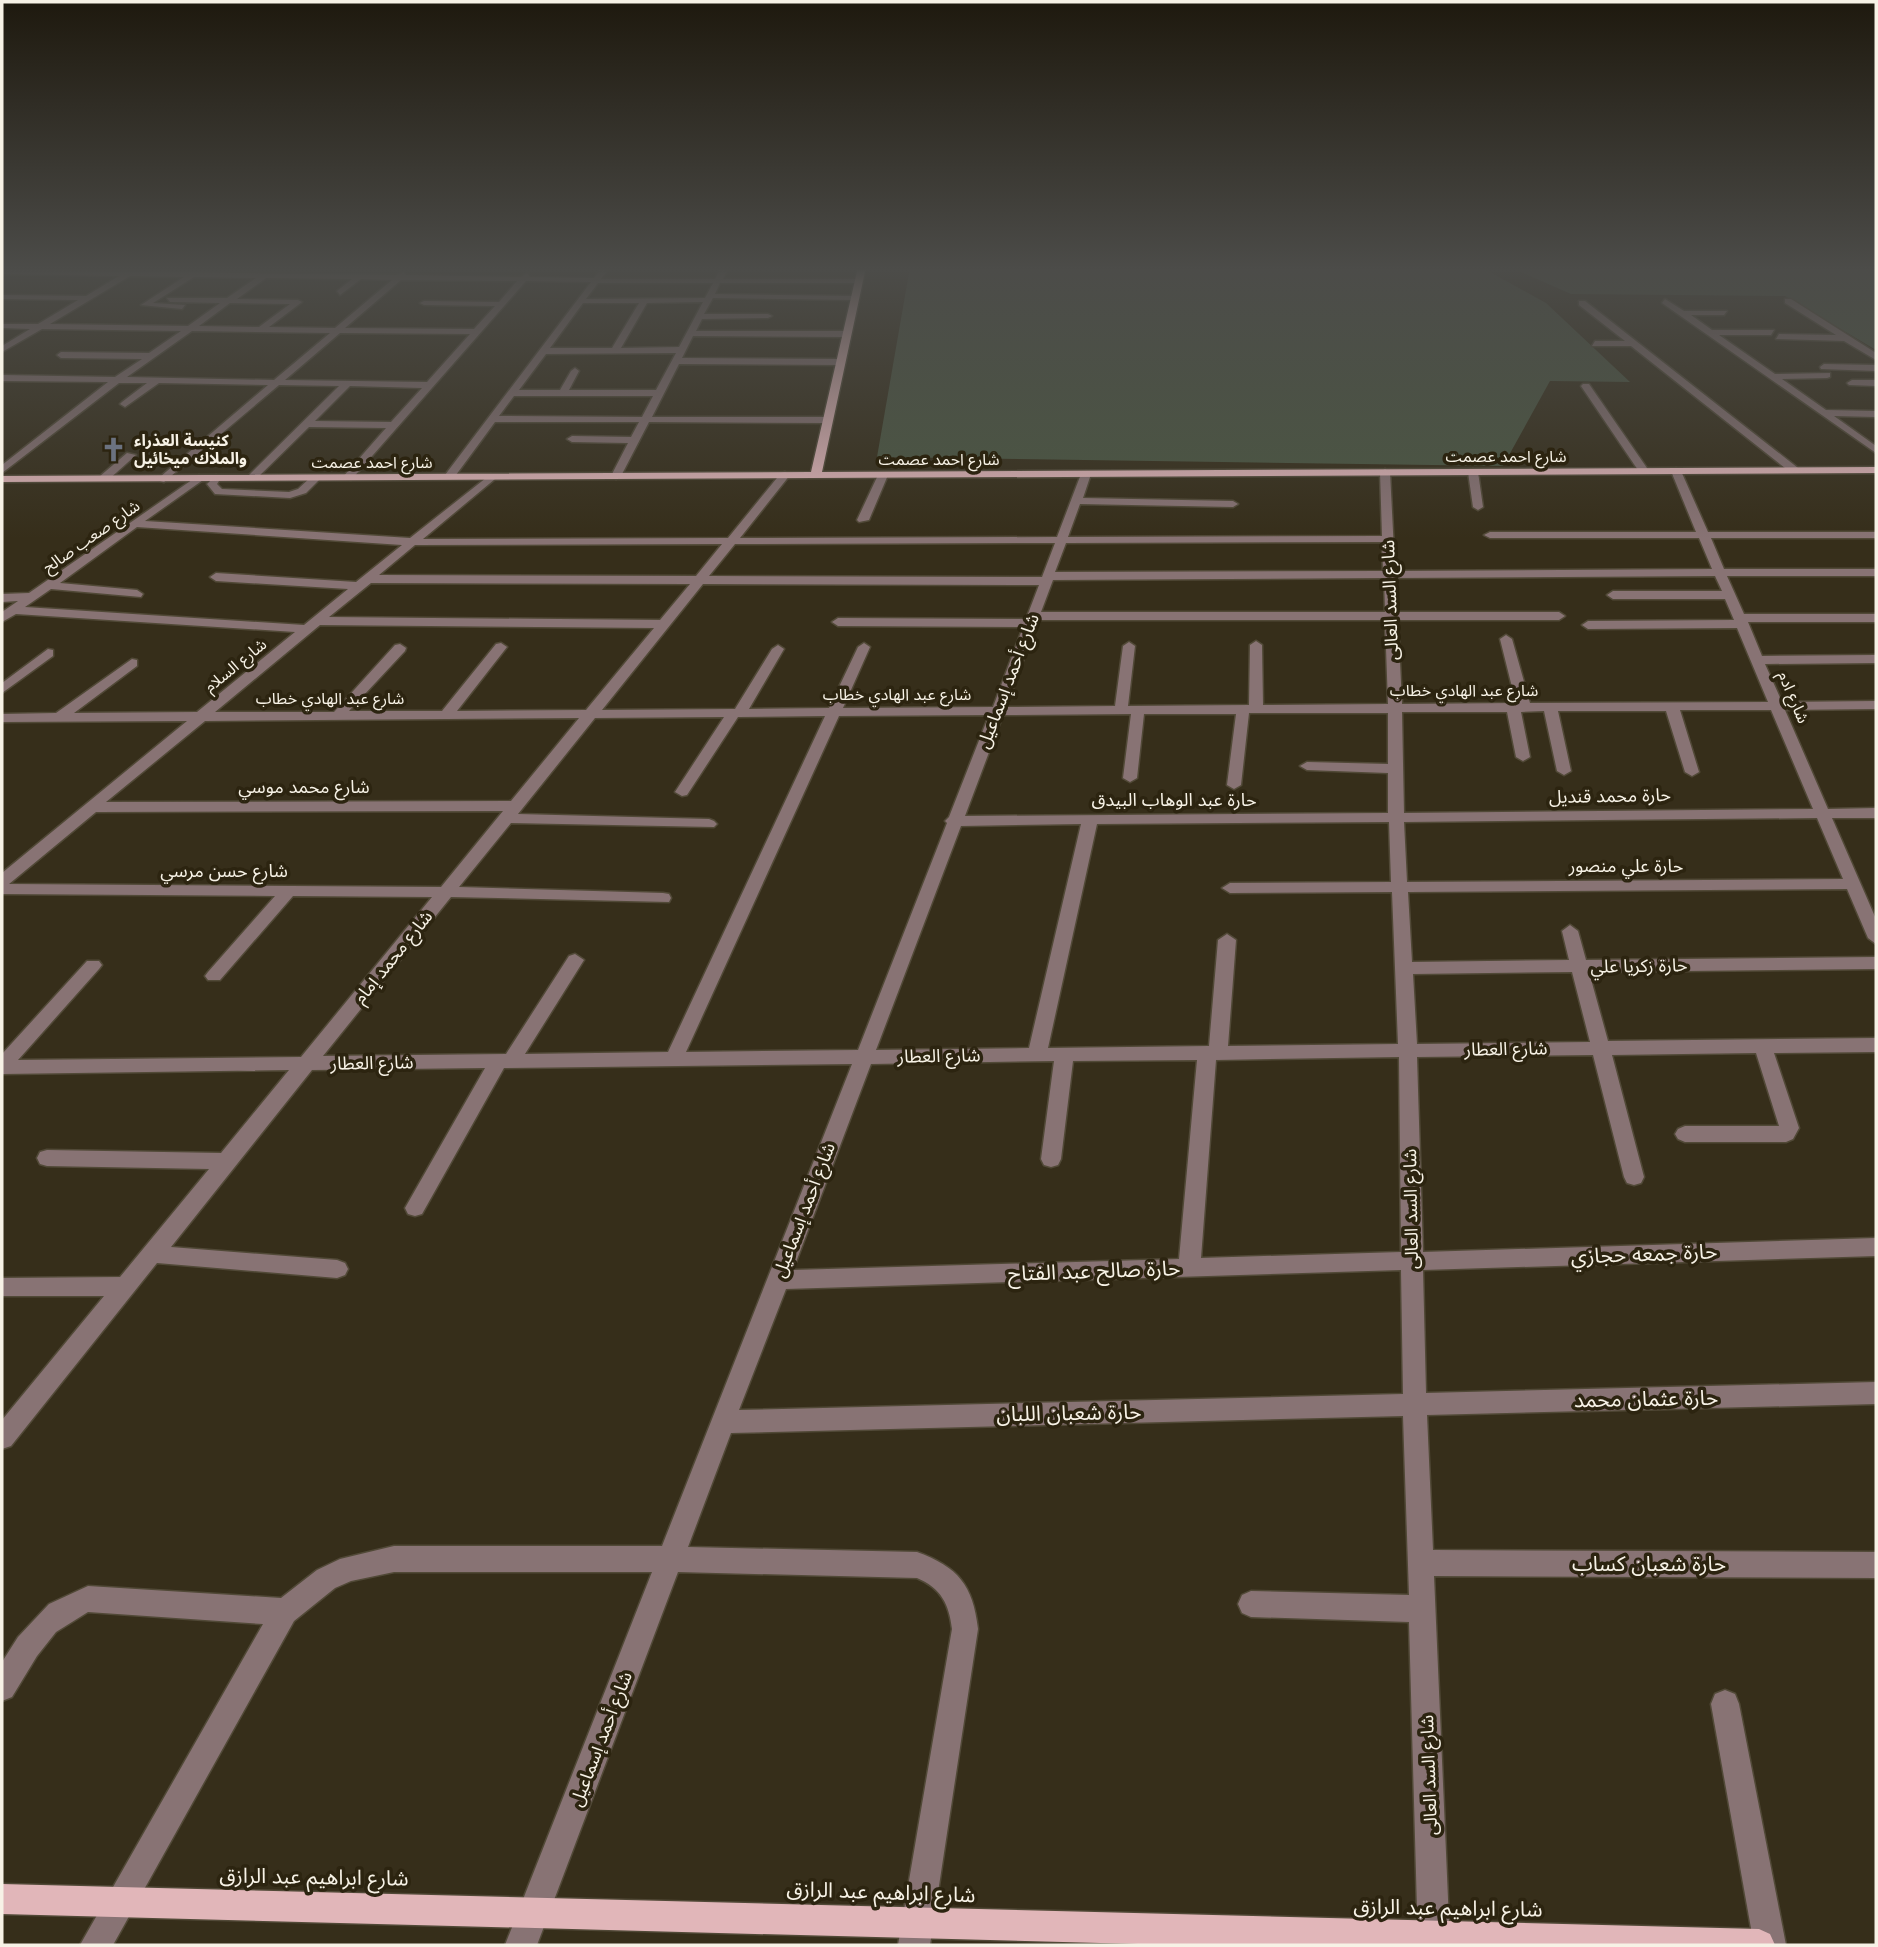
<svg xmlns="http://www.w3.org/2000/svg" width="1878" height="1947" viewBox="0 0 1878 1947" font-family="Helvetica,'Noto Sans Arabic',sans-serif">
  <rect width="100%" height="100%" fill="#362e1a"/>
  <g fill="#4b5742">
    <path d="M910,267H1481L1546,303L1630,382L1550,381L1503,466L877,457Z"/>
    <path d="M1510,267H1876V350L1785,296L1571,294Z"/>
  </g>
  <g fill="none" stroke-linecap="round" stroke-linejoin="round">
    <defs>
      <g id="minor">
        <path d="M602,267H610L601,279H715L721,267H729L723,279H862L859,283H720L715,294L855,296L859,298L855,300L713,298L704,314H768L772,316L768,318L702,319L696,331H847L851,334L847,337L693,336L682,358L841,359L845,362L841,365L679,364L652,417H828L833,420L828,423L649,422L621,476L616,479L611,476L628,443L572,442L567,439L572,436L631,437L639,422H495L453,479H445V475L591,282L526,281L351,480L342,478L386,428L309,427L255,480L246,478L339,386L279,385L164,482L160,481V477L268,385L159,383L125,407L120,404L122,402L147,383H119L2,473V465L108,382L2,381V375L115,377L142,359L61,358L57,355L61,352L149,353L181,331L42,329L2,352V346L30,329L2,328V324H38L78,300L2,299V295L86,296L119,276L2,274V270L397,275L403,272L406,275L521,277L527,273L530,277L594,278ZM130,276L184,277L141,305L182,309L185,305L153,303L194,277L256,278L227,298H167L170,302L220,303L188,326L50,324ZM266,278L352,279L337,291L340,295L361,279L392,280L335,328L269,327L302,302L298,300L237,299ZM401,280L517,281L499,302L424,301L420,303L424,305L495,306L474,329L345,328ZM598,283H713L705,298L586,299ZM703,302L679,347L621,348L647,303ZM230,303L290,304L259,327L199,326ZM583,303H639L612,348H550ZM192,331L330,333L274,380L127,377ZM340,333L470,334L427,382L285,380ZM676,353L656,390H569L579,371L575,368L571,371L560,390H519L546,354ZM350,386L422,388L391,422L315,421ZM514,396H653L642,417L499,416Z"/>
        <path d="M753,267H763L759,269Z"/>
        <path d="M1665,299L1684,311H1727L1724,315H1691L1712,330H1774L1771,335H1719L1775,374L1830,373V377L1827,378L1782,379L1826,410L1876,411V417L1834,416L1876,446V453L1662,303Z"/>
        <path d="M1785,299H1791L1876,353V360L1844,341L1776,339L1779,334L1836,335L1785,303Z"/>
        <path d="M1579,301H1585L1798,468V472H1790L1631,346H1592L1595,341H1625L1579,305Z"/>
        <path d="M1824,364L1876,365V371L1821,369L1820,367Z"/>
        <path d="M1852,380H1876V386L1849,385L1847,383Z"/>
        <path d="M1583,384H1589L1649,471L1648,473H1640L1581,386Z"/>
        <path d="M127,453L136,455L107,481H99V477Z"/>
        <path d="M1676,468L1681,471L1708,532H1876V538H1711L1724,569H1876V576H1727L1744,614H1876V622H1748L1762,656L1876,655V663L1765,664L1782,702L1876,701V709L1785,710L1828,809L1876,808V818H1832L1876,919V944L1868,938L1847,889L1408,892L1412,962L1569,960L1562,931L1570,925L1578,931L1586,960L1876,957V969L1589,972L1608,1041L1876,1038V1052L1774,1053L1799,1128L1793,1139L1786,1142H1685L1678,1139L1675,1134L1678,1129L1685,1126H1779L1756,1053L1612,1055L1644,1177L1641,1183L1634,1185L1627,1183L1624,1177L1593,1055L1417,1057L1423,1252L1876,1238V1256L1423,1270L1426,1393L1876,1382V1404L1427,1415L1433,1550L1876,1552V1578L1434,1576L1450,1945H1418L1409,1622L1251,1617L1242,1613L1238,1604L1242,1595L1251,1591L1409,1595L1403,1416L731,1433L688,1547L917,1552C958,1567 973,1585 978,1629L930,1945H898L952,1629C949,1604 941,1588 917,1578L678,1572L537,1945H505L652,1572H394L351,1581L335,1588L294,1621L113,1945H80L263,1624L88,1612L56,1632L37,1656L12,1697L2,1701V1662L18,1637L49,1604L88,1586L281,1598L317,1570L340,1559L394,1546H662L852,1064L504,1068L422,1214L415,1216L408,1214L405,1208L485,1068L312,1070L171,1247L337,1260L345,1263L348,1269L345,1275L337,1278L157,1263L11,1446L2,1449V1420L104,1296H2V1278L120,1277L209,1169L47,1166L40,1164L37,1158L40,1152L47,1150L221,1153L289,1070L2,1074V1054L87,961H99L102,965L99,969L18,1060L301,1057L432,897L293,896L220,980H208L205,976L208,972L275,896L2,894V873L187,721L2,722V714L56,713L132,659L137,660V666L74,713L197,712L295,632L16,614L2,622V612L18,601L2,602V594L29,593L199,475L204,478L203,480L145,521L410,538L491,474L496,477L495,479L423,539L728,538L781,473L785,472L790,475L740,538L1057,537L1081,474L1086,471L1091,474L1083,498L1233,501L1238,504L1233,507L1080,504L1068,537L1382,536L1380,472L1385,469L1390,472L1395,571L1712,569L1699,538H1490L1484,535L1490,532H1696L1671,471ZM137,527L402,545L356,582L216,573L210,577L216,581L348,589L304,625L25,607L51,589L141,597L143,594L137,590L60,583ZM1382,542L1383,571L1055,572L1066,543ZM1055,543L1042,577L709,576L735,544ZM722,544L696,576L379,575L415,545ZM1715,576L1722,591H1613L1607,595L1613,599H1725L1734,620L1588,621L1582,625L1588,629L1737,628L1768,702L1530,703L1512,639L1506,635L1500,639L1516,703L1402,704L1398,620H1559L1565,616L1559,612H1397L1395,578ZM1384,578L1385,612H1041L1053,580ZM371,583L690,584L660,620L329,617ZM703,584L1039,585L1026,619L838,618L832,622L838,626L1023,627L993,707L843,708L870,647L864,643L858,647L829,708L749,709L784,649L778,645L772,649L735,709L602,710ZM1038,620H1385L1388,704L1263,705L1262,645L1256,641L1250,645L1249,705L1128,706L1135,646L1129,642L1123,646L1115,706L1006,707ZM320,625L654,628L586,710L457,711L507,647L501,643L496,644L442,711H349L405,651L406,648L400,644L395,645L334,712H215ZM1680,710H1771L1813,809L1404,813L1402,712H1507L1516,757L1523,761L1530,757L1521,712L1544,711L1557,771L1564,775L1571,771L1558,711H1666L1685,772L1692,776L1699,772ZM1249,713H1388V764L1307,762L1300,766L1307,770L1388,773V813L965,816L1003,715L1131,714L1123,778L1130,782L1137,778L1144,714H1236L1227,785L1234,789L1241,785ZM989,715L949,817L945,821L947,823L858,1050L686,1052L839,716ZM825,716L668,1052L525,1054L584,960L575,954L569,956L506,1054L323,1056L451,897L669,902L671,898L669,894L663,893L459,887L511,823L714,827L717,824L714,821L709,819L518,814L595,718L724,717L675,792L682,796L687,795L738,717ZM579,718L511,801L106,802L205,721ZM503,811L441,887L9,884L96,812ZM1817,818L1843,879L1407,882L1404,822ZM1389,822L1391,882L1230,883L1222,888L1230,893L1392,892L1398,1044L1228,1046L1236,940L1227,934L1218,940L1209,1046L1048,1048L1097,824ZM1081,824L1029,1048L876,1050L961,826ZM1572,972L1590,1042L1417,1044L1413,974ZM1399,1057L1401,1252L1201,1258L1216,1060ZM1197,1060L1179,1259L793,1270L871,1064L1054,1061L1041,1159L1044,1165L1051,1167L1058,1165L1061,1159L1073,1061ZM1401,1270L1403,1394L739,1410L786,1289Z"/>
        <path d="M1473,469L1478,472L1483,507L1478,510L1473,507L1468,472Z"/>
        <path d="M883,472L888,475L869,520L859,522L857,520L878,475Z"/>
        <path d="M216,475L221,478L217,484L222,489L289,492L298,489L312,476L321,478L306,493L290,498L215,494L207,484Z"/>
        <path d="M48,649L53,650V656L2,693V683Z"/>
        <path d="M1725,1690L1735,1694L1739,1704L1786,1945H1754L1711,1704L1715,1694Z"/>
      </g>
      <g id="major">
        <path d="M858,267H866L822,472L1876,467V473L2,482V476L811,472Z"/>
        <path d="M2,1884L1759,1929L1770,1934L1775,1945H1175L2,1914Z"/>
      </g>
    </defs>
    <use href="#minor" stroke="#514937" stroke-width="3"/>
    <use href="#major" stroke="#514937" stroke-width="3"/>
    <use href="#minor" fill="#887374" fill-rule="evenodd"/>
    <use href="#major" fill="#e1b6b9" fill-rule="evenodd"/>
  </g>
  <linearGradient id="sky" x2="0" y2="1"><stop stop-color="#1e190e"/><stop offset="0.5" stop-color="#4c4c49"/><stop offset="1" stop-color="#4c4c49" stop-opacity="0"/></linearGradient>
  <rect width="1878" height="539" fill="url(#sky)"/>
  <defs>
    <symbol id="church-bare" viewBox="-9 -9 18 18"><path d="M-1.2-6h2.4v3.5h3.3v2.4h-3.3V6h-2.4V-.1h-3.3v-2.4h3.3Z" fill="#6b7280" stroke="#2c2410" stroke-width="2.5" paint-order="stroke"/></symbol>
  </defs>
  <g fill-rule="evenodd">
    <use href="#church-bare" x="96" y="432" width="35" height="35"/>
  </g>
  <g text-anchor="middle" stroke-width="7" stroke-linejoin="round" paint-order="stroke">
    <g font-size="16" font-weight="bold" fill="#f7f2e6" stroke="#2c2410" text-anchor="start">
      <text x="134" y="446">كنيسة العذراء<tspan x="134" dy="18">والملاك ميخائيل</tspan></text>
    </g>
    <g font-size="16" fill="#f7f2e6" stroke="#2c2410">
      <text x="1506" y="462">شارع احمد عصمت</text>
      <text x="939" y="465">شارع احمد عصمت</text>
      <text x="372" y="468">شارع احمد عصمت</text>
      <text transform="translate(91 536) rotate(-35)" y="6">شارع صعب صالح</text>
      <text transform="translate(235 665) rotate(-39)" y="6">شارع السلام</text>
      <text x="1464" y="696">شارع عبد الهادي خطاب</text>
      <text x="897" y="700">شارع عبد الهادي خطاب</text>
      <text transform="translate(1794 697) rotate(67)" y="6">شارع ادم</text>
      <text x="330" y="704">شارع عبد الهادي خطاب</text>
    </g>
    <g font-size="18" fill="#f7f2e6" stroke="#2c2410">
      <text transform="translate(1390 600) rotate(-92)" y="6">شارع السد العالى</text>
      <text transform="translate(1008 681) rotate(-69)" y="6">شارع أحمد إسماعيل</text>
      <text x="304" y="793">شارع محمد موسي</text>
      <text transform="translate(1610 796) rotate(-1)" y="6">حارة محمد قنديل</text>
      <text x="1174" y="806">حارة عبد الوهاب البيدق</text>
      <text x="1626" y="872">حارة علي منصور</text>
      <text x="224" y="877">شارع حسن مرسي</text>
      <text transform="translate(393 957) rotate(-51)" y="6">شارع محمد إمام</text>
      <text transform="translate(1639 966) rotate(-1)" y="6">حارة زكريا علي</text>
      <text transform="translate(1506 1049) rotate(-1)" y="6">شارع العطار</text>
      <text transform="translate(939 1056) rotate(-1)" y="6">شارع العطار</text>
      <text transform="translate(372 1063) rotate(-1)" y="6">شارع العطار</text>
      <text transform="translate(1411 1209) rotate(-91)" y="6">شارع السد العالى</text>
      <text transform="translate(804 1210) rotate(-69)" y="6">شارع أحمد إسماعيل</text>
      <text transform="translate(601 1739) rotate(-69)" y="6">شارع أحمد إسماعيل</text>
      <text transform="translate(1429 1775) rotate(-92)" y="6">شارع السد العالى</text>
    </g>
    <g font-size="21" fill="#f7f2e6" stroke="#2c2410">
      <text transform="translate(1644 1254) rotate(-2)" y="7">حارة جمعه حجازي</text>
      <text transform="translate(1094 1271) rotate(-2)" y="7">حارة صالح عبد الفتاح</text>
      <text transform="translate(1646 1399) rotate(-1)" y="7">حارة عثمان محمد</text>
      <text transform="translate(1069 1413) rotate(-1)" y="7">حارة شعبان اللبان</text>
      <text x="1649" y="1571">حارة شعبان كساب</text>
      <text transform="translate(314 1877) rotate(1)" y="7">شارع ابراهيم عبد الرازق</text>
      <text transform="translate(881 1892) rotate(2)" y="7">شارع ابراهيم عبد الرازق</text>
      <text transform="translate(1448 1908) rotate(1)" y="7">شارع ابراهيم عبد الرازق</text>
    </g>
  </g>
  <rect width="1878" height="1947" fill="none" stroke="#f7f2e6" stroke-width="7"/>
</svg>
